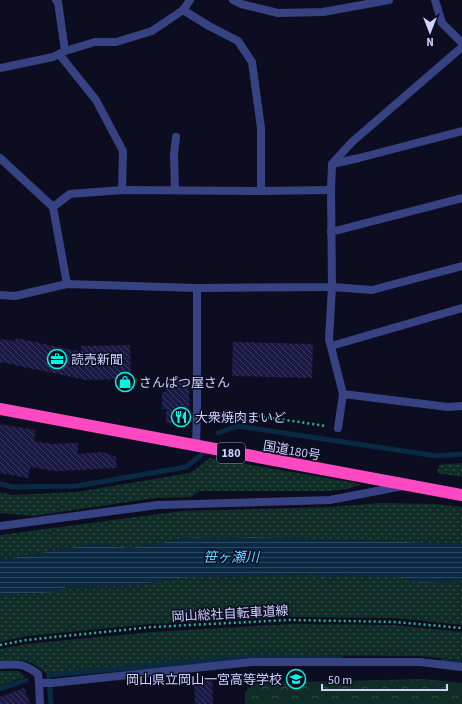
<svg xmlns="http://www.w3.org/2000/svg" width="462" height="704" viewBox="0 0 462 704" font-family="'Source Sans 3','Noto Sans JP',sans-serif">
  <defs>
    <pattern id="grass-dots" width="8" height="8" patternUnits="userSpaceOnUse"><rect width="8" height="8" fill="#102c26"/><path d="M2 2h.1M6 6h.1" fill="none" stroke="#324a47" stroke-width="1.8" stroke-linecap="round"/></pattern>
    <pattern id="forest-crowns" width="20" height="18" patternUnits="userSpaceOnUse"><rect width="20" height="18" fill="#102c26"/><path d="M2 6a3 3 0 1 1 6 0M12 15a3 3 0 1 1 6 0" fill="none" stroke="#324a47"/></pattern>
    <pattern id="water-rules" width="6" height="5" patternUnits="userSpaceOnUse"><rect width="6" height="5" fill="#0a2a44"/><path d="M0 2.5h6" fill="none" stroke="#2c4860"/></pattern>
    <pattern id="building-back-hatch" width="6" height="6" patternUnits="userSpaceOnUse"><rect width="6" height="6" fill="#191943"/><path d="M-1 5l2 2M0 0l6 6M5-1l2 2" fill="none" stroke="#393a5f"/></pattern>
  </defs>
  <rect width="100%" height="100%" fill="#0d0d22"/>
  <g fill="url(#grass-dots)">
    <path d="M210,458L362,484L348,489L329,491H200L191,497L155,498L33,516L0,513V492L12,495L77,492L190,473Z"/>
    <path d="M462,463V477L437,473L439,465Z"/>
    <path d="M382,503L436,504L462,507V544L251,537L221,539L194,537L131,548L93,544L0,560V535L158,514L183,511L328,507Z"/>
    <path d="M311,574L323,578L341,575L373,577H393L409,579L420,583L462,581V625L396,618L289,617L151,624L26,636L0,642V595L58,592L66,587L137,585L177,578Z"/>
    <path d="M290,624L395,625L462,632V660L420,656L254,655L47,674L32,663L21,660L0,661V649L26,644L152,632Z"/>
    <path d="M0,671H19L25,677L0,686Z"/>
  </g>
  <path fill="url(#forest-crowns)" d="M425,679L462,683V704H245V692L254,683Z"/>
  <path fill="url(#water-rules)" d="M194,537L221,539L251,537L462,544V581L420,583L409,579L393,577H373L341,575L323,578L311,574L177,578L137,585L66,587L58,592L0,595V560L93,544L131,548Z"/>
  <g fill="none" stroke-linecap="round" stroke-linejoin="round">
    <g stroke="#0a2a44" stroke-width="5">
      <path d="M218,433L237,426L437,456L462,454"/>
      <path d="M0,484L14,487L77,486L186,467L201,455"/>
      <path d="M443,661L462,663"/>
      <path d="M0,689L26,680"/>
      <path d="M51,704L49,675L253,657L341,658"/>
    </g>
  </g>
  <g fill="url(#building-back-hatch)">
    <path d="M16,338L81,352V346L130,345L131,379L82,380V379L0,362V339L15,341Z"/>
    <path d="M233,342L313,344L312,378L232,376Z"/>
    <path d="M165,379H189L190,423H166V409H162V392H166Z"/>
    <path d="M0,424L35,430L34,441L52,444L78,443V454L103,452L116,457L117,468L56,471L30,467L28,478L0,473Z"/>
    <path d="M212,680L213,704H195L194,681Z"/>
    <path d="M24,688L30,704H0V697Z"/>
  </g>
  <g fill="none" stroke-linecap="round" stroke-linejoin="round">
    <g stroke="#2cb693" stroke-width="2.5" stroke-dasharray="2 3" stroke-linecap="butt">
      <path d="M209,416L224,411L326,426"/>
      <path d="M0,645L26,640L152,627L289,620L396,622L462,628"/>
    </g>
    <g stroke="#374282" stroke-width="8">
      <path d="M233,0L241,4L278,13L323,12L389,0"/>
      <path d="M435,0L442,23L462,43"/>
      <path d="M183,10L209,26L238,41L252,62L261,128V191"/>
      <path d="M65,51L95,42H116L152,31L183,10L190,0"/>
      <path d="M59,54L96,100L123,151L122,190"/>
      <path d="M0,68L53,57L65,51L58,2L56,0"/>
      <path d="M0,158L53,207"/>
      <path d="M332,164L352,142L462,47"/>
      <path d="M175,190L174,154L176,137"/>
      <path d="M331,232L462,198"/>
      <path d="M67,284L53,207L70,194L122,190L261,191L331,190"/>
      <path d="M0,295L15,296L67,284L197,288L332,287L331,190L332,164L359,158L462,131"/>
      <path d="M331,346L462,308"/>
      <path d="M343,394L448,407L462,406"/>
      <path d="M338,428L343,394L329,339L332,287L372,290L462,266"/>
      <path d="M196,446L197,411V288"/>
      <path d="M0,526L158,505L330,500L403,486"/>
      <path d="M0,665C18,664 23,663 38,674L39,683L40,704"/>
      <path d="M39,683H52L252,662H420L462,667"/>
    </g>
    <path stroke="#ff49c2" stroke-width="12" d="M0,409L462,495"/>
  </g>
  <defs>
    <symbol id="office-ring" viewBox="-11 -11 22 22"><circle r="9.5" fill="#0d0d22" stroke="#00f9e3" stroke-width="1.5"/><path d="M-6-3h4V-5.5h4V-3h4V5H-6ZM-1-4.5V-3h2v-1.5ZM-6 0V1H6V0Z" fill="#00f9e3"/></symbol>
    <symbol id="shop-ring" viewBox="-11 -11 22 22"><circle r="9.5" fill="#0d0d22" stroke="#00f9e3" stroke-width="1.5"/><path d="M-5-2.5h2.3a2.7 3.5 0 0 1 5.4 0H5L5.5 6h-11ZM-1.5-2.5h3a1.5 2.3 0 0 0-3 0Z" fill="#00f9e3"/></symbol>
    <symbol id="restaurant-ring" viewBox="-11 -11 22 22"><circle r="9.5" fill="#0d0d22" stroke="#00f9e3" stroke-width="1.5"/><path d="M-5-6h1v4h1v-4h1v4h1v-4h1v5L-1.5 .5V6h-2V.5L-5-1ZM5-6V6H3V1.5H1.5Q1.5-4 5-6Z" fill="#00f9e3"/></symbol>
    <symbol id="school-ring" viewBox="-11 -11 22 22"><circle r="9.5" fill="#0d0d22" stroke="#00f9e3" stroke-width="1.5"/><path d="M0-5L7-2L0 1L-7-2ZM-4 1L0 2.5L4 1V4Q0 6-4 4Z" fill="#00f9e3"/></symbol>
  </defs>
  <g fill-rule="evenodd">
    <use href="#office-ring" x="46" y="348" width="22" height="22"/>
    <use href="#shop-ring" x="114" y="371" width="22" height="22"/>
    <use href="#restaurant-ring" x="170" y="406" width="22" height="22"/>
    <use href="#school-ring" x="285" y="668" width="22" height="22"/>
  </g>
  <g text-anchor="middle" stroke-width="3" stroke-linejoin="round" paint-order="stroke">
    <rect fill="#0d0d22" stroke="#9497bd" stroke-width="1" x="217" y="443" width="28" height="20" rx="3"/>
    <g font-size="12" font-weight="bold" fill="#ced2ff">
      <text x="231" y="457">180</text>
    </g>
    <g font-size="13" fill="#ced2ff" stroke="#0d0d22" text-anchor="start">
      <text x="71" y="364">読売新聞</text>
      <text x="139" y="387">さんぱつ屋さん</text>
      <text x="195" y="422">大衆焼肉まいど</text>
      <text x="282" y="684" text-anchor="end">岡山県立岡山一宮高等学校</text>
    </g>
    <g font-size="13" fill="#ced2ff" stroke="#0d0d22">
      <text transform="translate(292 450) rotate(10)" y="5">国道180号</text>
      <text transform="translate(230 613) rotate(-3)" y="5">岡山総社自転車道線</text>
    </g>
    <g font-size="14" font-style="italic" fill="#5cd2ff" stroke="#0d0d22">
      <text x="231" y="562">笹ヶ瀬川</text>
    </g>
  </g>
  <g transform="translate(430 32) rotate(180)" stroke="#0d0d22" stroke-width="3" paint-order="stroke">
  <path d="M0-3L7 15L0 10L-7 15Z" fill="#ced2ff"/>
  <text y="-6" font-size="11" font-weight="bold" text-anchor="middle" fill="#ced2ff">N</text>
  </g>
  <path d="M322 684v6h125v-6" fill="none" stroke="#ced2ff" stroke-width="2"/>
  <text x="328" y="684" font-size="12" fill="#ced2ff" stroke="#0d0d22" stroke-width="3" paint-order="stroke">50 m</text>
</svg>
